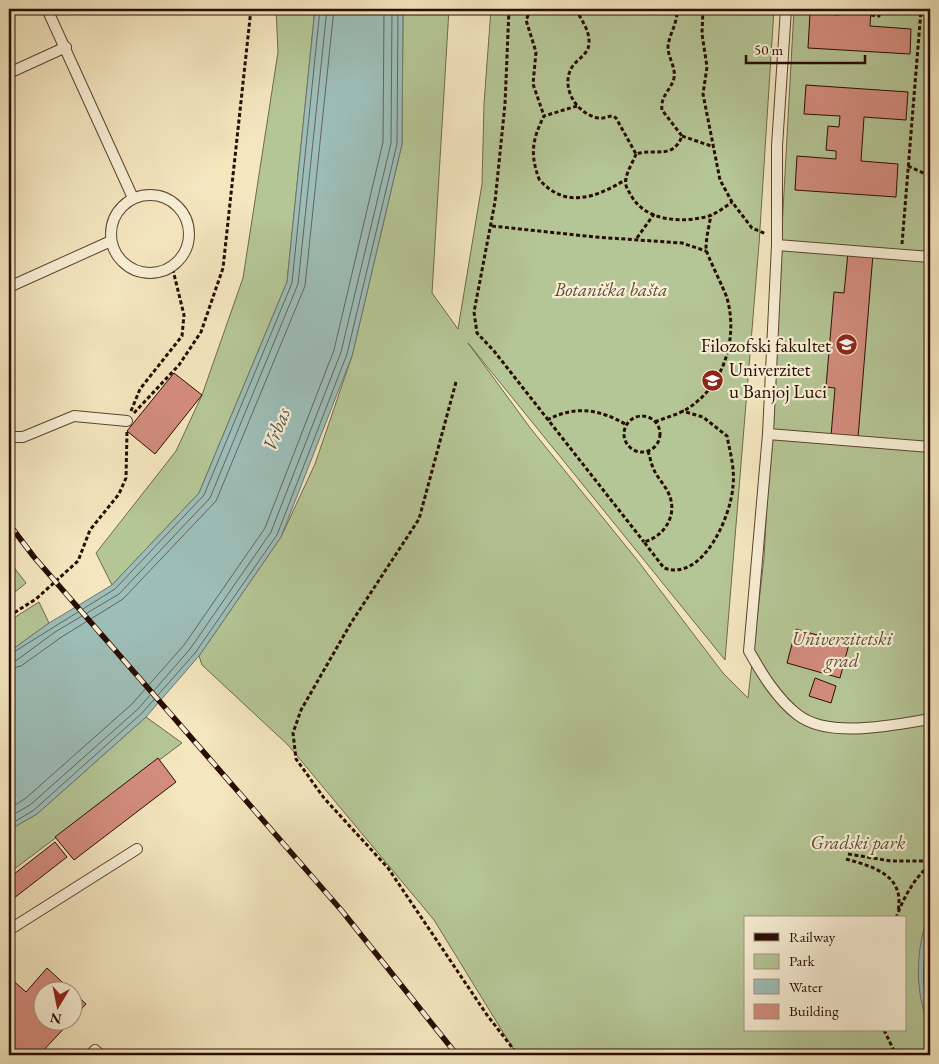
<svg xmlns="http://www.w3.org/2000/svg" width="939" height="1064" viewBox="0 0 939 1064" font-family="'EB Garamond',serif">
  <rect width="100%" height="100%" fill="#f4e6bf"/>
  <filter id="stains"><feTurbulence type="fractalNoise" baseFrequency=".004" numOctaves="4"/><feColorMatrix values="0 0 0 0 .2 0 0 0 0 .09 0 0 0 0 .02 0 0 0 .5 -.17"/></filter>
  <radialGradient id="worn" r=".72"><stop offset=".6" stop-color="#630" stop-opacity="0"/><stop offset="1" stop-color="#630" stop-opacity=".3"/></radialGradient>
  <g fill="#b5c696" stroke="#6f694c" fill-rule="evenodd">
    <path d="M276,9H315L287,282L199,493L112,585L96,553L176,451L202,395L243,278L278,52Z"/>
    <path d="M403,9H449L432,293L458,329L482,184L484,104L491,9H774L759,244L725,660L468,343L531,429L638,561L723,673L748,698L764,558L794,9H930V1055H517L434,920L288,745L202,665L199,656L281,537L315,464L352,356L402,144ZM745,918H905V1030H745Z"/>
    <path d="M9,561L26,583L9,597Z"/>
    <path d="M39,602L49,623L9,652V621Z"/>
    <path d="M146,717L182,743L9,873V830L37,814Z"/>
  </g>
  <g fill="#9dbeb8" stroke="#6f7770">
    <path d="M315,9H403L402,144L352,356L281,537L199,656L146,717L37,814L9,830V652L49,623L112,585L199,493L287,282Z"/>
    <path d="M930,911V1029C914,992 915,948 930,911Z"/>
  </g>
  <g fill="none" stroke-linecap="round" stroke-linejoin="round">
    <g stroke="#63655e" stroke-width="1">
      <path d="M9,655L115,589L204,495L292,283L320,9"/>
      <path d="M9,662L17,660L55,632L119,594L210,498L298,284L327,9"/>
      <path d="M9,669L21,666L60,638L123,599L216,501L305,286L334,9"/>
      <path d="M9,809L26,798L132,704L184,645L265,528L334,350L383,142L384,9"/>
      <path d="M9,817L30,805L138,709L190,649L271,532L341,352L391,143L392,9"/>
      <path d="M9,825L34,810L142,713L195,653L277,535L347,354L397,144L398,9"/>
      <path d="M930,928C922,958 921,987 930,1017"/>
    </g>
  </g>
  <g fill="#d48d7e" stroke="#290c03">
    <path d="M840,9H871L870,26L911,29L910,54L808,48L810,13L839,15Z"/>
    <path d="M806,85L908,92L906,120L864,117L861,161L898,164L896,197L795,190L797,156L836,159V151L826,150L828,126L839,127L840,116L804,114Z"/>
    <path d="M848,252L873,254L858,438L831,436L835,388L826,387L834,292L844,293Z"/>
    <path d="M174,373L202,395L155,454L127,431Z"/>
    <path d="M796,629L849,644L840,678L787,663Z"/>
    <path d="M815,678L836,686L831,703L809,696Z"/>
    <path d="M158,758L176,782L74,860L55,837Z"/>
    <path d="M55,842L67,857L9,902V878Z"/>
    <path d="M47,968L86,1004L72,1019V992H42V1022H70L39,1055H9V977L26,992Z"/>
  </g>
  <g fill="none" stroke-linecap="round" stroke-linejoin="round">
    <defs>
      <g id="lane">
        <path d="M47,9L133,198"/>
        <path d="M786,9L777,146V245L768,434L749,651C762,674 777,699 798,715C829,739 894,725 930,719"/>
        <path d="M9,73L66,47"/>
        <circle cx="150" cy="234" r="39"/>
        <path d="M777,245L930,257"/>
        <path d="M9,287L111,241"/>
        <path d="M768,434L930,447"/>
        <path d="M9,437H23L74,416L127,421"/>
        <path d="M9,930L137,849"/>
        <path d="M90,1055L95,1050L101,1055"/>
      </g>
    </defs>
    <use href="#lane" stroke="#5c4232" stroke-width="12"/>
    <g stroke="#290c03" stroke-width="3" stroke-dasharray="4 2.5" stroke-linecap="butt">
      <path d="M509,9L505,104L495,202L474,312L477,333L494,351L644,542"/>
      <path d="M531,9L526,20L536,52L533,84L544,116"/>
      <path d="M576,9C581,20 590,30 589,44C588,56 574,60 570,71C562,91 578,114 598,118C603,119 608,116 613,116L616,118L636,154C655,148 673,160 682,136L662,110C660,96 671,90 674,78C676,67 668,58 668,47C669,34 678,23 677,9"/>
      <path d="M703,9L702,34L707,67L703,94L720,180L732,202L752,228L766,234"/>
      <path d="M908,9L930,10"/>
      <path d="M871,15L879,16V9"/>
      <path d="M577,106L544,116C532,140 530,154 539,179C565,210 597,197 625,180"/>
      <path d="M682,136L714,147"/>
      <path d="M636,154C633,162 627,171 626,179C624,186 629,191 632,197C647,222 684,223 709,216C717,213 725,207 732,202"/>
      <path d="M908,166L930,176"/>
      <path d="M492,226L595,237L682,243L706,251"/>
      <path d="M637,238L654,214"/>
      <path d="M902,244L921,10"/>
      <path d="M456,382L419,519L351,623L301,710L293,733L296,759L324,798L388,868L487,1015L518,1055"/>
      <path d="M131,411L140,389L182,336L184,315L172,266"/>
      <path d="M134,413L179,365L201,332L223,268L251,9"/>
      <circle cx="642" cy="434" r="18"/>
      <path d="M547,420C576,405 599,409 627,425"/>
      <path d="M655,422C667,417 680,414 690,407C725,383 738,337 727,298C724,289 706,253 706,249C706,238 709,226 711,215"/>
      <path d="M648,451C650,457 651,464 654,470C658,479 667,487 670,497C677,517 663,537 644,542L664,568C703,582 731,516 733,486C735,469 730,452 727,436L703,417L682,411"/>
      <path d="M9,616L36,599L78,561L90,530L119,494L126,478L127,431"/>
      <path d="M848,854L891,861H930"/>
      <path d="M846,859C874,867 905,875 898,911"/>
      <path d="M896,918C903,899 914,878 930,865"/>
      <path d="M884,1030L896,1055"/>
    </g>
    <use href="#lane" stroke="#f8efd5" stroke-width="10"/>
    <defs>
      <path id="rail" d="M9,524L34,557L342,911L457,1055"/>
    </defs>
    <use href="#rail" stroke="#290c03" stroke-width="5.5"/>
    <use href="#rail" stroke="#f8efd5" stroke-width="4" stroke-dasharray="11" stroke-linecap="butt"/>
  </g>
  <defs>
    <symbol id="university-disc" viewBox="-11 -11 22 22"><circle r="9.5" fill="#8f2418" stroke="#f8efd5"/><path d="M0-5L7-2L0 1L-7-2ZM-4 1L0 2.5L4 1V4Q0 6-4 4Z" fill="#fff"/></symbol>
  </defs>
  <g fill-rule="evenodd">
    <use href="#university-disc" x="834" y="332" width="25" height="25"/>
    <use href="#university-disc" x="700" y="368" width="25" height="25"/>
  </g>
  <g text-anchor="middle" stroke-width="4.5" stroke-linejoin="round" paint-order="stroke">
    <g font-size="19" font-style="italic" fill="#5a4d36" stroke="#f8efd5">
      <text x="611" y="296">Botanička bašta</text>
      <text x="842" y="645">Univerzitetski<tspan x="842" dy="22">grad</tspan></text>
      <text x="858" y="849">Gradski park</text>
    </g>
    <g font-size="19" fill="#290c03" stroke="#f8efd5" text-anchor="end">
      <text x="831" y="352">Filozofski fakultet</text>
      <text x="729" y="376" text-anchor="start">Univerzitet<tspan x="729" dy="22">u Banjoj Luci</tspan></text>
    </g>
    <g font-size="20" font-style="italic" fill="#57534b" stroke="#f8efd5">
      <text transform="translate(276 429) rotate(-69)" y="7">Vrbas</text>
    </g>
  </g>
  <rect width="939" height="1064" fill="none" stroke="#f4e6bf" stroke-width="30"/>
  <rect x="10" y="10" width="919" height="1044" fill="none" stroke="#290c03" stroke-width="2.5"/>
  <rect x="15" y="15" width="909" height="1034" fill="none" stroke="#290c03"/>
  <rect x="744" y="916" width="162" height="115" fill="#f8efd5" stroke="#a59481"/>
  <rect x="754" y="933" width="25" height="8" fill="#290c03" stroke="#a59481"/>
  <text x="789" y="942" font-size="15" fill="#290c03">Railway</text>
  <rect x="754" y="954" width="25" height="15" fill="#b5c696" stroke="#a59481"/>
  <text x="789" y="966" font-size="15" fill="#290c03">Park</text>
  <rect x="754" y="979" width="25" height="15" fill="#9dbeb8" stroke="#a59481"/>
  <text x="789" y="992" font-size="15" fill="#290c03">Water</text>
  <rect x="754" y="1004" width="25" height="15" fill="#d48d7e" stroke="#a59481"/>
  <text x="789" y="1016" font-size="15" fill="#290c03">Building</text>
  <g transform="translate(58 1006) rotate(190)"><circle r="24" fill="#f8efd5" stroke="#a59481"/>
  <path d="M0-4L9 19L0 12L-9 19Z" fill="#8f2418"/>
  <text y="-8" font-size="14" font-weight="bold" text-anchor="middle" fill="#290c03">N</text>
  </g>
  <path d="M746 55v8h119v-8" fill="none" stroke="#290c03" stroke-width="2.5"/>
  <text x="754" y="55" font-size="15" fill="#290c03" stroke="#f8efd5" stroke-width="4" paint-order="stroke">50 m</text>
  <rect width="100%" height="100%" filter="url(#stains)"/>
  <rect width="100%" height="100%" fill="url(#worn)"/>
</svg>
